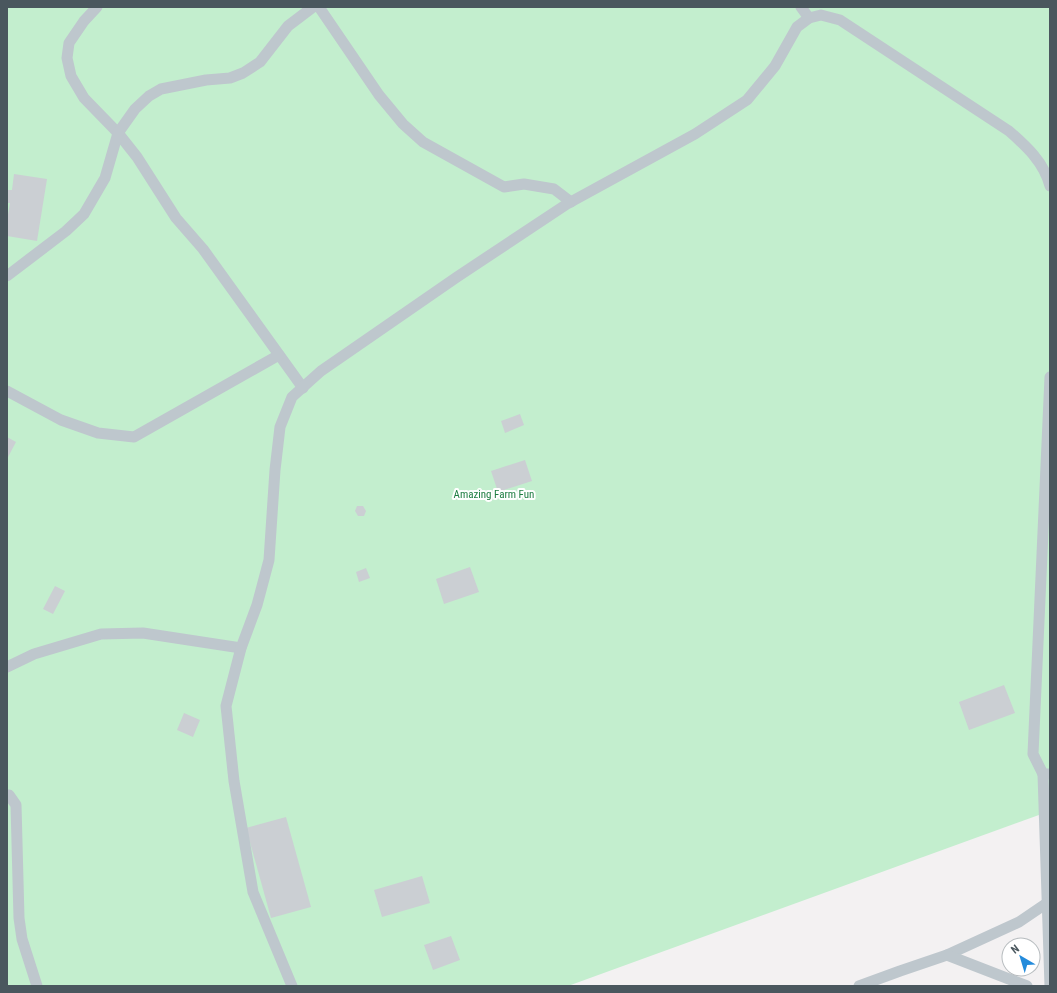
<svg xmlns="http://www.w3.org/2000/svg" width="1057" height="993" viewBox="0 0 1057 993" font-family="'Roboto Condensed',sans-serif">
  <rect width="100%" height="100%" fill="#f3f1f2"/>
  <path fill="#c3eece" d="M7,7H1050V811L568,986H7Z"/>
  <g fill="#cbcfd3">
    <path d="M14,174L47,179L37,241L7,236V220L10,203H7V190H12Z"/>
    <path d="M520,414L524,425L505,433L501,421Z"/>
    <path d="M7,437L16,442L7,459Z"/>
    <path d="M525,460L532,481L498,492L491,471Z"/>
    <path d="M357,506H363L366,511L364,516H358L355,511Z"/>
    <path d="M470,567L479,592L444,604L436,579Z"/>
    <path d="M366,568L370,578L359,582L356,572Z"/>
    <path d="M55,586L65,591L53,614L43,609Z"/>
    <path d="M1004,685L1015,713L969,730L959,702Z"/>
    <path d="M184,713L200,720L193,737L177,730Z"/>
    <path d="M286,817L311,907L271,918L246,828Z"/>
    <path d="M422,876L430,903L382,917L374,890Z"/>
    <path d="M451,936L460,960L433,970L424,945Z"/>
  </g>
  <g fill="none" stroke-linecap="round" stroke-linejoin="round">
    <g stroke="#bec7cd" stroke-width="11">
      <path d="M97,7L84,21L69,43L67,58L71,76L84,98L118,133L137,157L176,218L203,249L303,388"/>
      <path d="M319,7L379,95L403,124L423,142L504,187L524,184L554,189L571,202"/>
      <path d="M801,7L809,18"/>
      <path d="M7,276L66,231L84,214L105,178L118,133L135,109L149,96L161,89L206,80L230,78L243,73L260,62L288,26L313,7"/>
      <path d="M7,391L61,420L98,433L134,437L279,355"/>
      <path d="M7,667L34,654L101,634L143,633L241,648"/>
      <path d="M1043,774L1033,754L1050,377"/>
      <path d="M1049,774H1043L1050,986"/>
      <path d="M7,795H9L16,805L19,918L22,939L37,986"/>
      <path d="M947,955L1019,922L1047,903"/>
      <path d="M292,986L253,892L234,781L226,706L241,648L257,605L269,560L275,470L280,427L292,397L321,371L457,277L567,204L695,134L747,100L775,66L797,27L809,18L821,15L840,20L1009,131C1026,146 1044,162 1050,186"/>
      <path d="M859,986L900,971L947,955L1027,986"/>
    </g>
  </g>
  <g text-anchor="middle" stroke-width="4" stroke-linejoin="round" paint-order="stroke">
    <g font-size="11" fill="#1d7d41" stroke="#fff">
      <text x="494" y="498">Amazing Farm Fun</text>
    </g>
  </g>
  <rect width="1057" height="993" fill="none" stroke="#4a575e" stroke-width="16"/>
  <g transform="translate(1021 957) rotate(322)"><circle r="19" fill="#ffffff" stroke="#b7bcbf"/>
  <path d="M0-3L7 15L0 10L-7 15Z" fill="#248bdb"/>
  <text y="-6" font-size="11" font-weight="bold" text-anchor="middle" fill="#4a575e">N</text>
  </g>
</svg>
